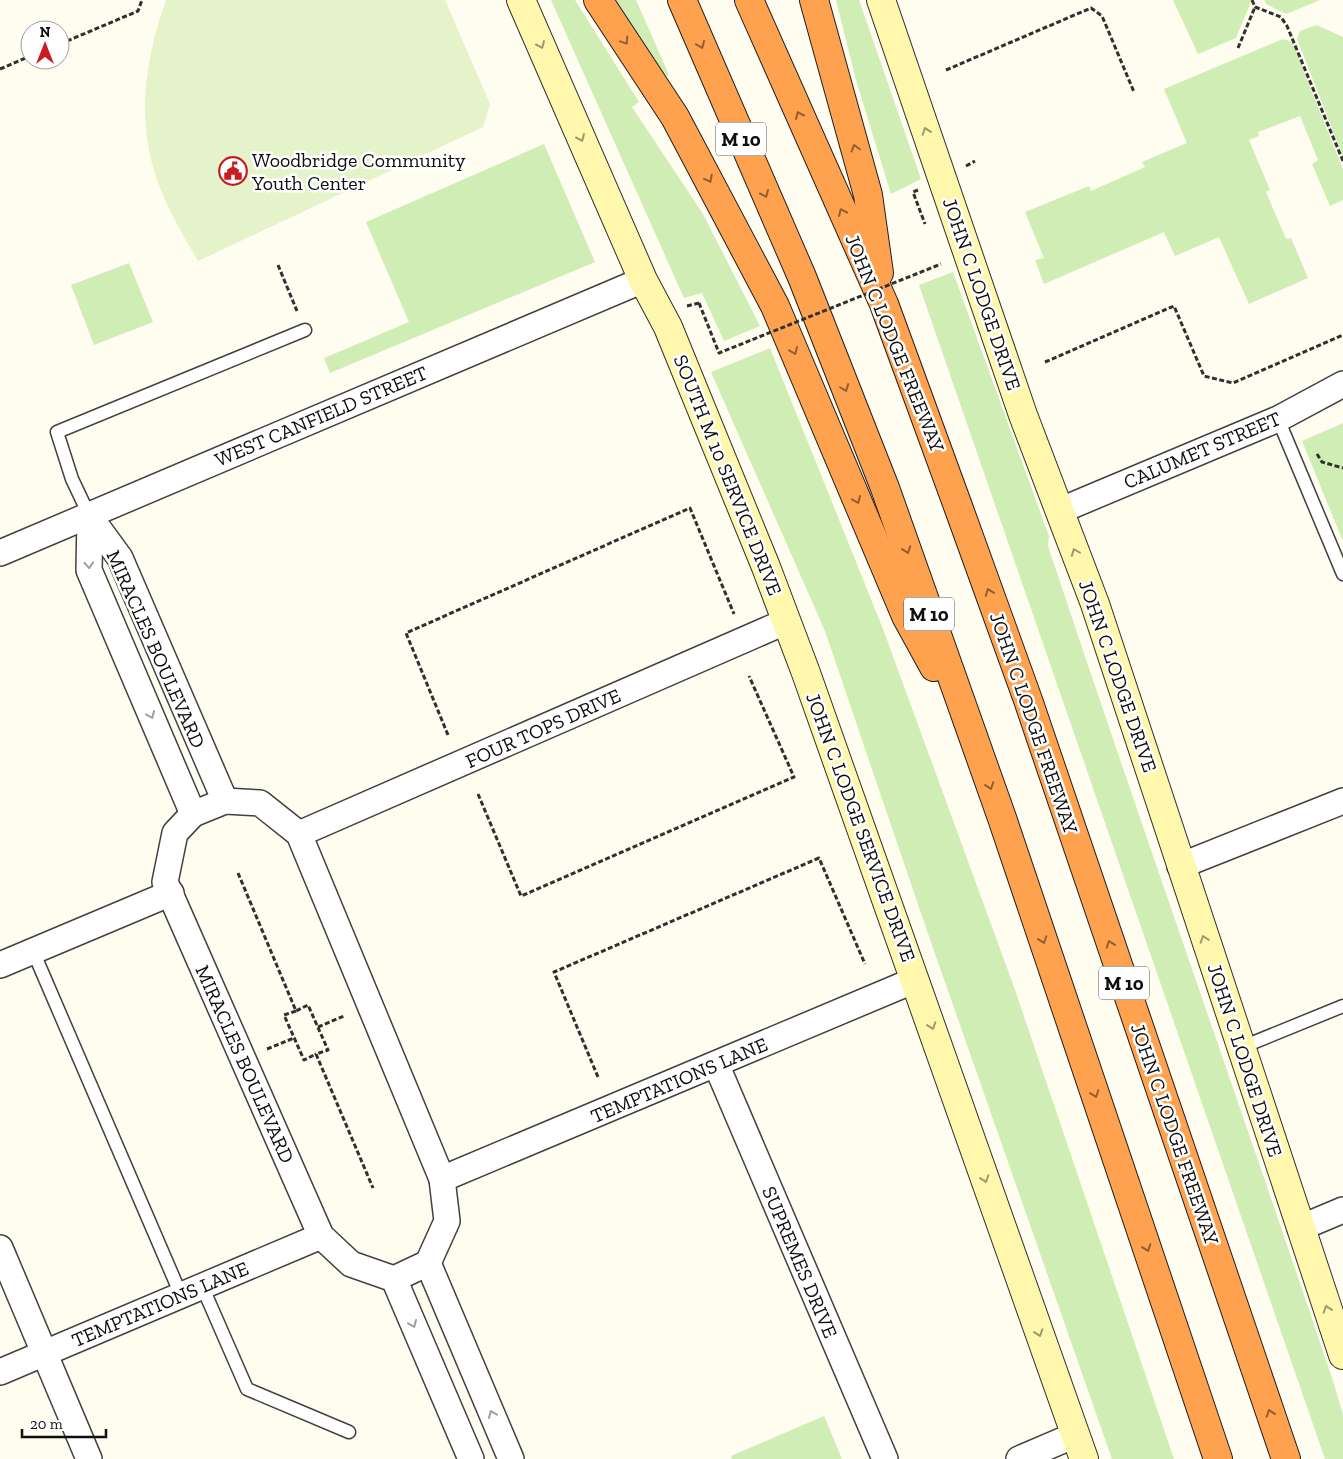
<svg xmlns="http://www.w3.org/2000/svg" width="1343" height="1459" viewBox="0 0 1343 1459" font-family="'Zilla Slab',serif">
  <rect width="100%" height="100%" fill="#fffcf0"/>
  <g fill="#d1edb6">
    <path d="M551,0H575L639,102L632,107L703,214L760,326L724,341L702,293L684,298Z"/>
    <path d="M612,0H636L669,75L660,78Z"/>
    <path d="M836,0H859L921,179L891,194L856,80Z"/>
    <path d="M1173,0H1250L1251,2L1236,38L1198,54Z"/>
    <path d="M1264,0H1320L1286,14L1266,4Z"/>
    <path d="M1317,25L1343,37V157L1297,39L1300,31Z"/>
    <path d="M1283,39L1292,42L1343,169V200L1330,206L1312,164L1318,160L1300,116L1258,132L1259,136L1249,140L1270,190L1266,192L1286,239L1291,238L1308,278L1249,304L1219,237L1175,256L1164,232L1044,284L1035,260L1044,258L1025,212L1089,186L1091,191L1145,167L1142,162L1187,143L1164,89Z"/>
    <path d="M544,144L595,262L330,373L324,358L409,322L366,222Z"/>
    <path d="M129,263L153,322L94,345L71,285Z"/>
    <path d="M953,272L1049,536L1048,546C1141,826 1240,1104 1334,1384L1343,1415V1459H1325L919,285Z"/>
    <path d="M770,348L883,629L1014,987L1174,1459H1112L925,925L825,631L711,372Z"/>
    <path d="M1343,423V539H1342L1302,441Z"/>
    <path d="M824,1416L842,1459H732L731,1456Z"/>
  </g>
  <path fill="#e4f3c9" d="M166,0H445L490,104L483,127L198,261C185,238 170,214 161,190C135,127 144,62 166,0Z"/>
  <g fill="none" stroke-linecap="round" stroke-linejoin="round">
    <defs>
      <g id="lane">
        <path d="M1278,419L1343,574"/>
        <path d="M90,517L72,479L57,432L305,330"/>
        <path d="M33,951L181,1295"/>
        <path d="M1240,1048L1343,1006"/>
        <path d="M202,1286L247,1389L349,1432"/>
      </g>
      <g id="street">
        <path d="M1059,511L1278,419L1343,384"/>
        <path d="M90,517L89,570L193,814"/>
        <path d="M90,517L120,558L225,801"/>
        <path d="M0,553L643,280"/>
        <path d="M225,801L260,803L299,834L442,1179L447,1221L428,1263L394,1279L351,1264L321,1236L165,882L175,833L193,814Z"/>
        <path d="M299,834L787,621"/>
        <path d="M1180,866L1343,801"/>
        <path d="M0,965L171,893"/>
        <path d="M716,1064L885,1459"/>
        <path d="M442,1179L915,980"/>
        <path d="M1300,1228L1343,1210"/>
        <path d="M0,1248L89,1459"/>
        <path d="M428,1263L511,1459"/>
        <path d="M394,1279L471,1459"/>
        <path d="M0,1372L321,1236"/>
        <path d="M1019,1459L1075,1435"/>
      </g>
      <g id="secondary">
        <path d="M521,0L643,280L668,327L766,567L806,673L1084,1459"/>
        <path d="M881,0L1023,415L1095,604L1343,1355"/>
      </g>
      <g id="highway">
        <path d="M598,0L675,117L775,306L906,616L934,667"/>
        <path d="M682,0L802,277L885,488L1002,818L1218,1459"/>
        <path d="M749,0L884,304L959,509L1028,700L1286,1459"/>
        <path d="M814,0L868,195L879,273"/>
      </g>
    </defs>
    <use href="#lane" stroke="#414141" stroke-width="15"/>
    <use href="#street" stroke="#414141" stroke-width="28"/>
    <use href="#secondary" stroke="#303030" stroke-width="30"/>
    <use href="#highway" stroke="#1f1f1f" stroke-width="30"/>
    <g stroke="#303030" stroke-width="3" stroke-dasharray="5 2.5" stroke-linecap="butt">
      <path d="M1252,0L1255,7L1281,17L1287,26L1343,161"/>
      <path d="M60,44L138,11L142,0"/>
      <path d="M1238,48L1255,7"/>
      <path d="M0,69L30,56"/>
      <path d="M946,70L1091,8L1102,16L1134,92"/>
      <path d="M966,166L975,161"/>
      <path d="M918,190L913,192L925,224"/>
      <path d="M278,265L297,311"/>
      <path d="M687,306L699,303"/>
      <path d="M1045,362L1174,306L1204,376L1233,383L1343,335"/>
      <path d="M1317,454L1322,462L1343,468"/>
      <path d="M448,735L406,633L690,508L734,614"/>
      <path d="M478,794L521,896L794,777L749,676"/>
      <path d="M238,873L296,1011L308,1005L328,1050L316,1054L373,1188"/>
      <path d="M296,1011L284,1015L304,1060L316,1054"/>
      <path d="M318,1027L344,1016"/>
      <path d="M267,1049L294,1038"/>
      <path d="M598,1077L554,972L819,858L865,964"/>
    </g>
    <use href="#lane" stroke="#fff" stroke-width="12"/>
    <use href="#street" stroke="#fff" stroke-width="25"/>
    <use href="#secondary" stroke="#fff7ab" stroke-width="28"/>
    <use href="#highway" stroke="#fea24f" stroke-width="28"/>
    <path stroke="#303030" stroke-width="3" stroke-dasharray="5 2.5" stroke-linecap="butt" d="M699,303L719,353L941,264"/>
  </g>
  <defs><path id="oneway-chevron" d="M-2-3.5L2.5 0L-2 3.5" fill="none" stroke-width="1.6" stroke-linecap="round" stroke-linejoin="round" transform="scale(1.25)"/></defs>
  <g stroke="#925f32">
    <use href="#oneway-chevron" transform="translate(625 41) rotate(56)"/>
    <use href="#oneway-chevron" transform="translate(701 45) rotate(67)"/>
    <use href="#oneway-chevron" transform="translate(799 115) rotate(-114)"/>
    <use href="#oneway-chevron" transform="translate(855 148) rotate(-105)"/>
    <use href="#oneway-chevron" transform="translate(709 179) rotate(62)"/>
    <use href="#oneway-chevron" transform="translate(765 194) rotate(66)"/>
    <use href="#oneway-chevron" transform="translate(842 212) rotate(-114)"/>
    <use href="#oneway-chevron" transform="translate(794 351) rotate(67)"/>
    <use href="#oneway-chevron" transform="translate(845 388) rotate(69)"/>
    <use href="#oneway-chevron" transform="translate(857 500) rotate(67)"/>
    <use href="#oneway-chevron" transform="translate(907 550) rotate(70)"/>
    <use href="#oneway-chevron" transform="translate(989 592) rotate(-110)"/>
    <use href="#oneway-chevron" transform="translate(990 786) rotate(71)"/>
    <use href="#oneway-chevron" transform="translate(1043 940) rotate(71)"/>
    <use href="#oneway-chevron" transform="translate(1110 944) rotate(-109)"/>
    <use href="#oneway-chevron" transform="translate(1095 1094) rotate(71)"/>
    <use href="#oneway-chevron" transform="translate(1147 1248) rotate(71)"/>
    <use href="#oneway-chevron" transform="translate(1270 1413) rotate(-109)"/>
  </g>
  <g stroke="#9f9a6c">
    <use href="#oneway-chevron" transform="translate(541 45) rotate(66)"/>
    <use href="#oneway-chevron" transform="translate(926 131) rotate(-109)"/>
    <use href="#oneway-chevron" transform="translate(581 138) rotate(66)"/>
    <use href="#oneway-chevron" transform="translate(1075 552) rotate(-111)"/>
    <use href="#oneway-chevron" transform="translate(1204 939) rotate(-108)"/>
    <use href="#oneway-chevron" transform="translate(932 1026) rotate(71)"/>
    <use href="#oneway-chevron" transform="translate(985 1179) rotate(71)"/>
    <use href="#oneway-chevron" transform="translate(1327 1309) rotate(-109)"/>
    <use href="#oneway-chevron" transform="translate(1039 1333) rotate(71)"/>
  </g>
  <g stroke="#9f9f9f">
    <use href="#oneway-chevron" transform="translate(89 565) rotate(86)"/>
    <use href="#oneway-chevron" transform="translate(151 715) rotate(67)"/>
    <use href="#oneway-chevron" transform="translate(413 1324) rotate(67)"/>
    <use href="#oneway-chevron" transform="translate(492 1414) rotate(-113)"/>
  </g>
  <defs>
    <symbol id="civic-ring" viewBox="-11 -11 22 22"><circle r="9.5" fill="#fff" stroke="#c91c21" stroke-width="1.5"/><path d="M-.6-6.5H3V-4.5H.6V-3L4-1V1h2V6H-6V1h2V-1L-.6-3ZM-1.2 2.5V6h2.4V2.5Z" fill="#c91c21"/></symbol>
  </defs>
  <g fill-rule="evenodd">
    <use href="#civic-ring" x="217" y="155" width="32" height="32"/>
  </g>
  <g text-anchor="middle" stroke-width="5" stroke-linejoin="round" paint-order="stroke">
    <g fill="#fff" stroke="#565656" stroke-width="1">
      <rect x="716" y="122.5" width="50" height="33" rx="4"/>
      <rect x="904" y="597.5" width="50" height="33" rx="4"/>
      <rect x="1099" y="966.5" width="50" height="33" rx="4"/>
    </g>
    <g font-size="19" font-weight="bold" fill="#0e0e0e">
      <text x="741" y="146">M 10</text>
      <text x="929" y="621">M 10</text>
      <text x="1124" y="990">M 10</text>
    </g>
    <g font-size="20" fill="#0e0e0e" stroke="#fff" text-anchor="start">
      <text x="252" y="167">Woodbridge Community<tspan x="252" dy="23">Youth Center</tspan></text>
    </g>
    <g font-size="20" fill="#0e0e0e" stroke="#fff">
      <text transform="translate(982 294) rotate(71)" y="7">JOHN C LODGE DRIVE</text>
      <text transform="translate(895 343) rotate(68)" y="7">JOHN C LODGE FREEWAY</text>
      <text transform="translate(321 416) rotate(-23)" y="7">WEST CANFIELD STREET</text>
      <text transform="translate(1202 450) rotate(-23)" y="7">CALUMET STREET</text>
      <text transform="translate(728 475) rotate(68)" y="7">SOUTH M 10 SERVICE DRIVE</text>
      <text transform="translate(156 649) rotate(66)" y="7">MIRACLES BOULEVARD</text>
      <text transform="translate(1118 676) rotate(71)" y="7">JOHN C LODGE DRIVE</text>
      <text transform="translate(1034 723) rotate(71)" y="7">JOHN C LODGE FREEWAY</text>
      <text transform="translate(543 728) rotate(-24)" y="7">FOUR TOPS DRIVE</text>
      <text transform="translate(861 827) rotate(70)" y="7">JOHN C LODGE SERVICE DRIVE</text>
      <text transform="translate(1245 1060) rotate(72)" y="7">JOHN C LODGE DRIVE</text>
      <text transform="translate(245 1064) rotate(66)" y="7">MIRACLES BOULEVARD</text>
      <text transform="translate(679 1080) rotate(-23)" y="7">TEMPTATIONS LANE</text>
      <text transform="translate(1175 1134) rotate(71)" y="7">JOHN C LODGE FREEWAY</text>
      <text transform="translate(800 1262) rotate(67)" y="7">SUPREMES DRIVE</text>
      <text transform="translate(160 1304) rotate(-23)" y="7">TEMPTATIONS LANE</text>
    </g>
  </g>
  <g transform="translate(45 45)"><circle r="24" fill="#ffffff" stroke="#9f9f9f"/>
  <path d="M0-4L9 19L0 12L-9 19Z" fill="#c91c21"/>
  <text y="-8" font-size="14" font-weight="bold" text-anchor="middle" fill="#0e0e0e">N</text>
  </g>
  <path d="M22 1429v8h84v-8" fill="none" stroke="#0e0e0e" stroke-width="2.5"/>
  <text x="30" y="1429" font-size="15" fill="#0e0e0e" stroke="#ffffff" stroke-width="4" paint-order="stroke">20 m</text>
</svg>
